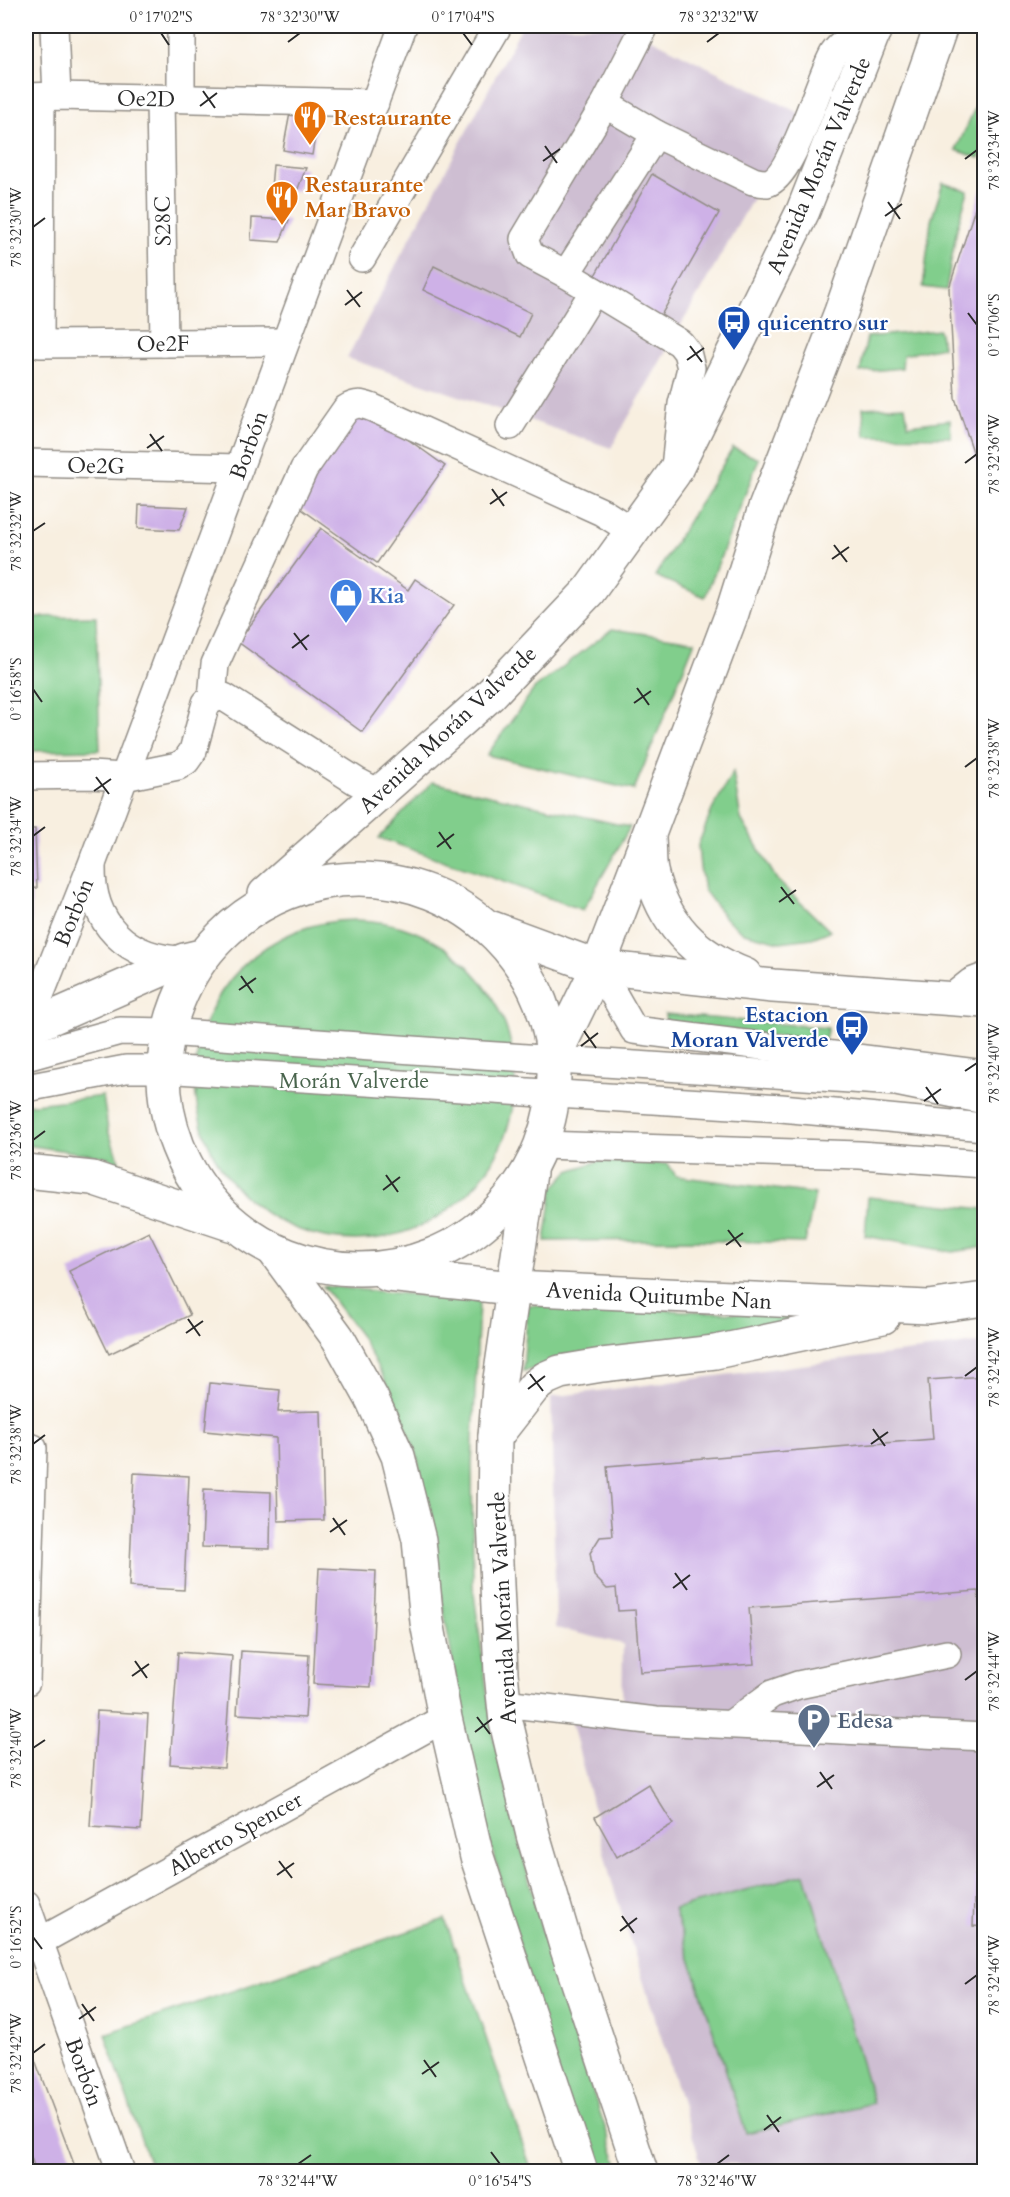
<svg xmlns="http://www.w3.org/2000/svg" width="1010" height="2197" viewBox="0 0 1010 2197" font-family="Cardo,serif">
  <rect width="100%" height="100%" fill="#fff"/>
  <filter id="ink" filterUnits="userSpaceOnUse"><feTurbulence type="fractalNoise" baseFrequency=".0167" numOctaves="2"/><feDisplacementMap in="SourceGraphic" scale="12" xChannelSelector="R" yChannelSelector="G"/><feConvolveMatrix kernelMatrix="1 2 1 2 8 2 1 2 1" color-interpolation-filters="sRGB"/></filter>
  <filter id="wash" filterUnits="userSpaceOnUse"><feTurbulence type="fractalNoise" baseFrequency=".008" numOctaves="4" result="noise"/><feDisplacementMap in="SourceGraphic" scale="24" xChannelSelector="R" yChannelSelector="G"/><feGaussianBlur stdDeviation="1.35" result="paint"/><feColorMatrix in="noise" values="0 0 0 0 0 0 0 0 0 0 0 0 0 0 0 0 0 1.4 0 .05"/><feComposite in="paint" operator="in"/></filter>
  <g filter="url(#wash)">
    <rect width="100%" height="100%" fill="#f8efe0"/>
    <g fill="#cebed2">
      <path d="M522,26H626L801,114L611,448L347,358Z"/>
      <path d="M984,1342V2171L701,2163L610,1876L570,1715H622L623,1644L556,1628L551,1397Z"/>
    </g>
    <g fill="#81ce8c" stroke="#567c5c" stroke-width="1.5">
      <path d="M984,88V145L979,158L956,150Z"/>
      <path d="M943,183L968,191L957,228L946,290L923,287L931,221Z"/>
      <path d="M939,330L943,347L903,355L902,368L860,372L867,337Z"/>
      <path d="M905,406L908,425L950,420L951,437L865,436L863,408Z"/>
      <path d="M733,448L759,459L705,597L655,576Z"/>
      <path d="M96,616L100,750L26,751V617Z"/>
      <path d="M612,629L695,641L634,790L487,755L534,689Z"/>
      <path d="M733,772L741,819L777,880L830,931L812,938L780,942L744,933L725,918L704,890L700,868L698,845L712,810Z"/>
      <path d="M432,782L630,827L583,910L379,838Z"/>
      <circle cx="355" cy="1080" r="160"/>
      <path d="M665,1014L828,1028L824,1042L666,1023Z"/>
      <path d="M103,1096L108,1130L120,1164L107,1157L26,1145V1105Z"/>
      <path d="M599,1161L668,1164L676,1176L815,1194L805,1243L687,1240L545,1241L553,1188L569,1171Z"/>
      <path d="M868,1197L984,1209V1247L952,1252L865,1236Z"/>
      <path d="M323,1286L479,1301L472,1465L473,1586L493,1735L553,1975L620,2171H591L543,2028L474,1785L417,1455L389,1388L360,1335Z"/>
      <path d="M528,1305L823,1316L523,1371Z"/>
      <path d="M805,1874L873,2103L746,2133L674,1909Z"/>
      <path d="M445,1919L532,2171H152L105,2034Z"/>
    </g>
    <g id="blocks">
      <g fill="#ceb1e7">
        <path d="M312,110L318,118L312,155L283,150L290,113Z"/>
        <path d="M273,165L306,168L297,191L271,188Z"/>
        <path d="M652,174L719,213L660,317L593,279Z"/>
        <path d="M984,181V484L955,398L949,288Z"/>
        <path d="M252,218L289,220L280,242L251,240Z"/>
        <path d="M434,266L531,313L520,337L423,290Z"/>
        <path d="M360,405L445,466L377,563L292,502Z"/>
        <path d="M139,505L188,507L179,530L138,528Z"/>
        <path d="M321,528L408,590L415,579L454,605L362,732L238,642Z"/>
        <path d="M26,829H35L37,888L26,889Z"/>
        <path d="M26,890H31L32,971H26Z"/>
        <path d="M149,1232L190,1315L109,1354L69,1271Z"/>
        <path d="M984,1376V1644H983L978,1591L749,1608L754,1664L640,1672L635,1610L618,1611L616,1588L607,1589L594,1576L590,1553L600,1537L613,1536L607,1466L933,1439L928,1380Z"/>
        <path d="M210,1383L280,1390L278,1412L321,1411L324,1520L278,1521L276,1438L205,1431Z"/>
        <path d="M134,1473L189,1476L184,1590L129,1587Z"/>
        <path d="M204,1489L271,1492L270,1549L202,1547Z"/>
        <path d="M319,1568L376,1571L371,1687L313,1684Z"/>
        <path d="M241,1651L309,1655L305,1718L237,1714Z"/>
        <path d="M178,1652L232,1656L224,1768L170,1764Z"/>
        <path d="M97,1711L148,1714L141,1830L90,1827Z"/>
        <path d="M648,1784L673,1824L617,1857L595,1817Z"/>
        <path d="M975,1876H984V1927L973,1926Z"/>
        <path d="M35,2060L77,2172H36L26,2143V2063Z"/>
      </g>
    </g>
  </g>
  <g filter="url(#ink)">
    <use href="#blocks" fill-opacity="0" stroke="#928d86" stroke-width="1.5"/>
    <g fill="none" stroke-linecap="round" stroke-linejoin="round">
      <defs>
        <g id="minor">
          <path d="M54,26L57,96"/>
          <path d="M26,97L57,96L375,103"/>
          <path d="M41,97L40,344L285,342"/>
          <path d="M181,98V26"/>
          <path d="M160,99L164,343"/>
          <path d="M605,104L645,26"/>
          <path d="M362,258L498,26"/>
          <path d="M566,274L530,255L524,239L605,104L656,134"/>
          <path d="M510,426L594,291"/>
          <path d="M676,458L682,404L691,368L687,352L680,343L566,274L656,134L753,181C757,182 763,183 767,183C793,178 819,77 834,53C841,42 860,33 871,26"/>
          <path d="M26,463L239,468"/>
          <path d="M212,699L215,664L304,469L346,409C357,402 362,404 373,408L602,512L632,531"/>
          <path d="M26,776L90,775L124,777L178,766L186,761L193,751L206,703L218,697H224L356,781L379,793"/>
          <path d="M92,867C91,924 127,959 184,960"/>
          <path d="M598,967L634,1030L984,1074"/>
          <path d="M951,998L971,982L984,977"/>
          <path d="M27,1028L92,864L403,26"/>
          <path d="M26,1057L120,1031L167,1032L481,1055L896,1082L984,1100"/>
          <path d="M26,1088L126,1069H162L781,1108L984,1127"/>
          <path d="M542,1145L860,1155L984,1164"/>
          <path d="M26,1447L33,1448L26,1682"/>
          <path d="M504,1703L656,1721L984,1737"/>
          <path d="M731,1724L772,1694L798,1685L947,1654"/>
          <path d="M26,1904L121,2172"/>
          <path d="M26,1949L445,1718"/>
        </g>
        <g id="major">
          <path d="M649,839C650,849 649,861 651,871C663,924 696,956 745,975"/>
          <circle cx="359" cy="1074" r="195"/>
          <path d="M265,894L489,696L589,591L674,473L803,211L876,26"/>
          <path d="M492,928L598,967L773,986L984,1001"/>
          <path d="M26,1029L184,960L201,956"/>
          <path d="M554,1057L598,967L649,834L732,613L765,508L841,312L941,26"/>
          <path d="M26,1171L92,1178L230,1224"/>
          <path d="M530,1173L499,1386L495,1437L494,1519L501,1673L506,1722L533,1835L566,1946L641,2172"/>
          <path d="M275,1252L338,1338L372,1399L398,1456L419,1540L427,1622L445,1718L477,1857L581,2172"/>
          <path d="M388,1275L513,1288L928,1307L984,1299"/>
          <path d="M495,1437L534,1387L546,1378L560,1372L602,1365L715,1352L883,1317"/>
        </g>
      </defs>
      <use href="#minor" stroke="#928d86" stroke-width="30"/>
      <use href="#major" stroke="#928d86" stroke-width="36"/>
      <use href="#minor" stroke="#fff" stroke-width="27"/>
      <use href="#major" stroke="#fff" stroke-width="33"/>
    </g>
  </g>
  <path fill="none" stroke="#2b2b2b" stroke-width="2" d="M161,33L169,45M463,33L472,45M288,42L300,33M707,42L719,33M203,91L215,108M200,106L217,93M545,146L557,163M965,159L977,150M543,161L560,149M888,202L900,219M885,216L902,204M33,227L45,218M347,290L360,307M345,305L362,292M968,313L977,325M690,346L702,362M687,360L704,348M150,434L162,451M147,448L164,436M965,463L977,454M492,489L504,506M490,504L507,492M33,531L45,523M834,545L847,562M832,559L849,547M294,633L307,650M292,648L309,635M637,688L649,705M33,689L42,702M634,703L651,691M965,767L977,758M96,777L109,794M94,791L111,779M439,832L451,849M33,836L45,827M437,847L454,834M781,887L794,904M779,902L796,890M241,976L253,993M239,990L256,978M584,1031L596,1048M581,1046L598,1033M965,1071L977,1063M926,1087L938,1104M924,1101L941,1089M33,1140L45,1131M386,1175L398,1192M383,1190L400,1177M728,1230L741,1247M726,1245L743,1233M188,1319L200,1336M186,1333L203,1321M530,1374L543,1391M965,1376L977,1367M528,1389L545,1376M873,1429L885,1446M33,1444L45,1435M871,1444L888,1432M333,1518L345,1535M330,1532L347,1520M675,1573L687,1590M673,1588L690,1575M135,1661L147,1678M132,1676L149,1664M965,1680L977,1671M477,1717L490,1734M475,1732L492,1719M33,1748L45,1740M820,1772L832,1789M817,1787L834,1775M279,1861L292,1878M277,1875L294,1863M622,1916L634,1933M620,1931L637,1918M33,1937L42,1949M965,1984L977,1975M82,2004L94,2021M79,2019L96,2007M33,2053L45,2044M424,2060L436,2077M422,2074L439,2062M767,2115L779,2132M764,2130L781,2117M491,2152L500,2164M298,2164L311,2155M717,2164L729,2155"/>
  <defs>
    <symbol id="restaurant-pin" viewBox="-11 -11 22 30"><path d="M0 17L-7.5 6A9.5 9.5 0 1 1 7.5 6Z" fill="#e8710a" stroke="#fff"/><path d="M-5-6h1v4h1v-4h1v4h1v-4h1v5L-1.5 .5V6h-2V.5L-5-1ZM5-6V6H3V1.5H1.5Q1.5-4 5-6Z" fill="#fff"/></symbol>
    <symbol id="bus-pin" viewBox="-11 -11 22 30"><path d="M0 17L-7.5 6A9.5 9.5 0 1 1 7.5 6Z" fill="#1a4fb4" stroke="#fff"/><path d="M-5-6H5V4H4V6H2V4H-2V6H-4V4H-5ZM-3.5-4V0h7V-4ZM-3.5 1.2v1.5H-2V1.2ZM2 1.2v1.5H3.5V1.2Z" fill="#fff"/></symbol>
    <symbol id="shop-pin" viewBox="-11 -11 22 30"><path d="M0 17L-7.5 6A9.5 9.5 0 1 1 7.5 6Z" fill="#3f7fe0" stroke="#fff"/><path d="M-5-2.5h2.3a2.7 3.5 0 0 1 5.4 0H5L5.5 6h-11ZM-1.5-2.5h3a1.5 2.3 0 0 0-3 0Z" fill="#fff"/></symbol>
    <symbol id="parking-pin" viewBox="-11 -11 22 30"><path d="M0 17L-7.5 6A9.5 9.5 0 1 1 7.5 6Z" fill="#5c6f8a" stroke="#fff"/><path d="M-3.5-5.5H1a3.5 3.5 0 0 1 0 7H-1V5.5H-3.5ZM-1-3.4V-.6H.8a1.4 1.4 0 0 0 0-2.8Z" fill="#fff"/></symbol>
  </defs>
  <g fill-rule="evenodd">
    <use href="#restaurant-pin" x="291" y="98" width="38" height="52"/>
    <use href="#restaurant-pin" x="263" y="178" width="38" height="52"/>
    <use href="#bus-pin" x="715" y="303" width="38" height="52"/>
    <use href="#shop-pin" x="327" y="576" width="38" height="52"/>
    <use href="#bus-pin" x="833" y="1008" width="38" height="52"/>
    <use href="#parking-pin" x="795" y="1701" width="38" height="52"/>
  </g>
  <g text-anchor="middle" stroke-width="4.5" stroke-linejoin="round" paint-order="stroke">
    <g font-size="22" fill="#2b2b2b" stroke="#fff">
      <text transform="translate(146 98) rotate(1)" y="8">Oe2D</text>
      <text transform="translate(818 165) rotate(-67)" y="8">Avenida Morán Valverde</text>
      <text transform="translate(162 221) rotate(-91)" y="8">S28C</text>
      <text transform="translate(163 343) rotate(-1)" y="8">Oe2F</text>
      <text transform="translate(248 445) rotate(-70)" y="8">Borbón</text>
      <text transform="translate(96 465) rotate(1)" y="8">Oe2G</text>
      <text transform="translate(447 729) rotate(-43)" y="8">Avenida Morán Valverde</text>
      <text transform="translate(73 912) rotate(-68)" y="8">Borbón</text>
      <text transform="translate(659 1295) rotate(3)" y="8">Avenida Quitumbe Ñan</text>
      <text transform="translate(502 1608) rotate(-93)" y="8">Avenida Morán Valverde</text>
      <text transform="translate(235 1833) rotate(-29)" y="8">Alberto Spencer</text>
      <text transform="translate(85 2072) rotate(70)" y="8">Borbón</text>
    </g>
    <g font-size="22" font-weight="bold" fill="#c56008" stroke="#fff" text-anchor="start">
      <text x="333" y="125">Restaurante</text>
      <text x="305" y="192">Restaurante<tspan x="305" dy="25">Mar Bravo</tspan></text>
    </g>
    <g font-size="22" font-weight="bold" fill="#164399" stroke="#fff" text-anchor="start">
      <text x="757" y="330">quicentro sur</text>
      <text x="829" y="1022" text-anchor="end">Estacion<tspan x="829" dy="25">Moran Valverde</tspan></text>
    </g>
    <g font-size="22" font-weight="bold" fill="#366cbe" stroke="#fff" text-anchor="start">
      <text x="369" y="603">Kia</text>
    </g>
    <g font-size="22" fill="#49644d" stroke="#fff">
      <text x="354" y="1088">Morán Valverde</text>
    </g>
    <g font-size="22" font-weight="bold" fill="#4e5e75" stroke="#fff" text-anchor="start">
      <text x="837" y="1728">Edesa</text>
    </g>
  </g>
  <rect width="1010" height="2197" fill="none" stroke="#fff" stroke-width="66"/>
  <rect x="33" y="33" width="944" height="2131" fill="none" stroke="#2b2b2b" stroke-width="2"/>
  <g font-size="15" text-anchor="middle" fill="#2b2b2b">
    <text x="161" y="22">0°17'02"S</text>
    <text x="300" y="22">78°32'30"W</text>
    <text x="463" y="22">0°17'04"S</text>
    <text x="719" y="22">78°32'32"W</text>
    <text transform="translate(994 150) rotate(-90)" y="5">78°32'34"W</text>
    <text transform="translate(16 227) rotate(-90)" y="5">78°32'30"W</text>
    <text transform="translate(994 325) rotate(-90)" y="5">0°17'06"S</text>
    <text transform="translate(994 454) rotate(-90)" y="5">78°32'36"W</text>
    <text transform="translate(16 531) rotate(-90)" y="5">78°32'32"W</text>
    <text transform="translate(16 689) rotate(-90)" y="5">0°16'58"S</text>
    <text transform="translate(994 758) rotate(-90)" y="5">78°32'38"W</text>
    <text transform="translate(16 836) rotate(-90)" y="5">78°32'34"W</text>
    <text transform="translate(994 1063) rotate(-90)" y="5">78°32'40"W</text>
    <text transform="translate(16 1140) rotate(-90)" y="5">78°32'36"W</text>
    <text transform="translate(994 1367) rotate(-90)" y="5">78°32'42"W</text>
    <text transform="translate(16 1444) rotate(-90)" y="5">78°32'38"W</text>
    <text transform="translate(994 1671) rotate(-90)" y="5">78°32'44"W</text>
    <text transform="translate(16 1748) rotate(-90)" y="5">78°32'40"W</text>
    <text transform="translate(16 1937) rotate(-90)" y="5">0°16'52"S</text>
    <text transform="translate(994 1975) rotate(-90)" y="5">78°32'46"W</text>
    <text transform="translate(16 2053) rotate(-90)" y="5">78°32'42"W</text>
    <text x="298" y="2186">78°32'44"W</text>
    <text x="500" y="2186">0°16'54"S</text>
    <text x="717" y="2186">78°32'46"W</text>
  </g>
</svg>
